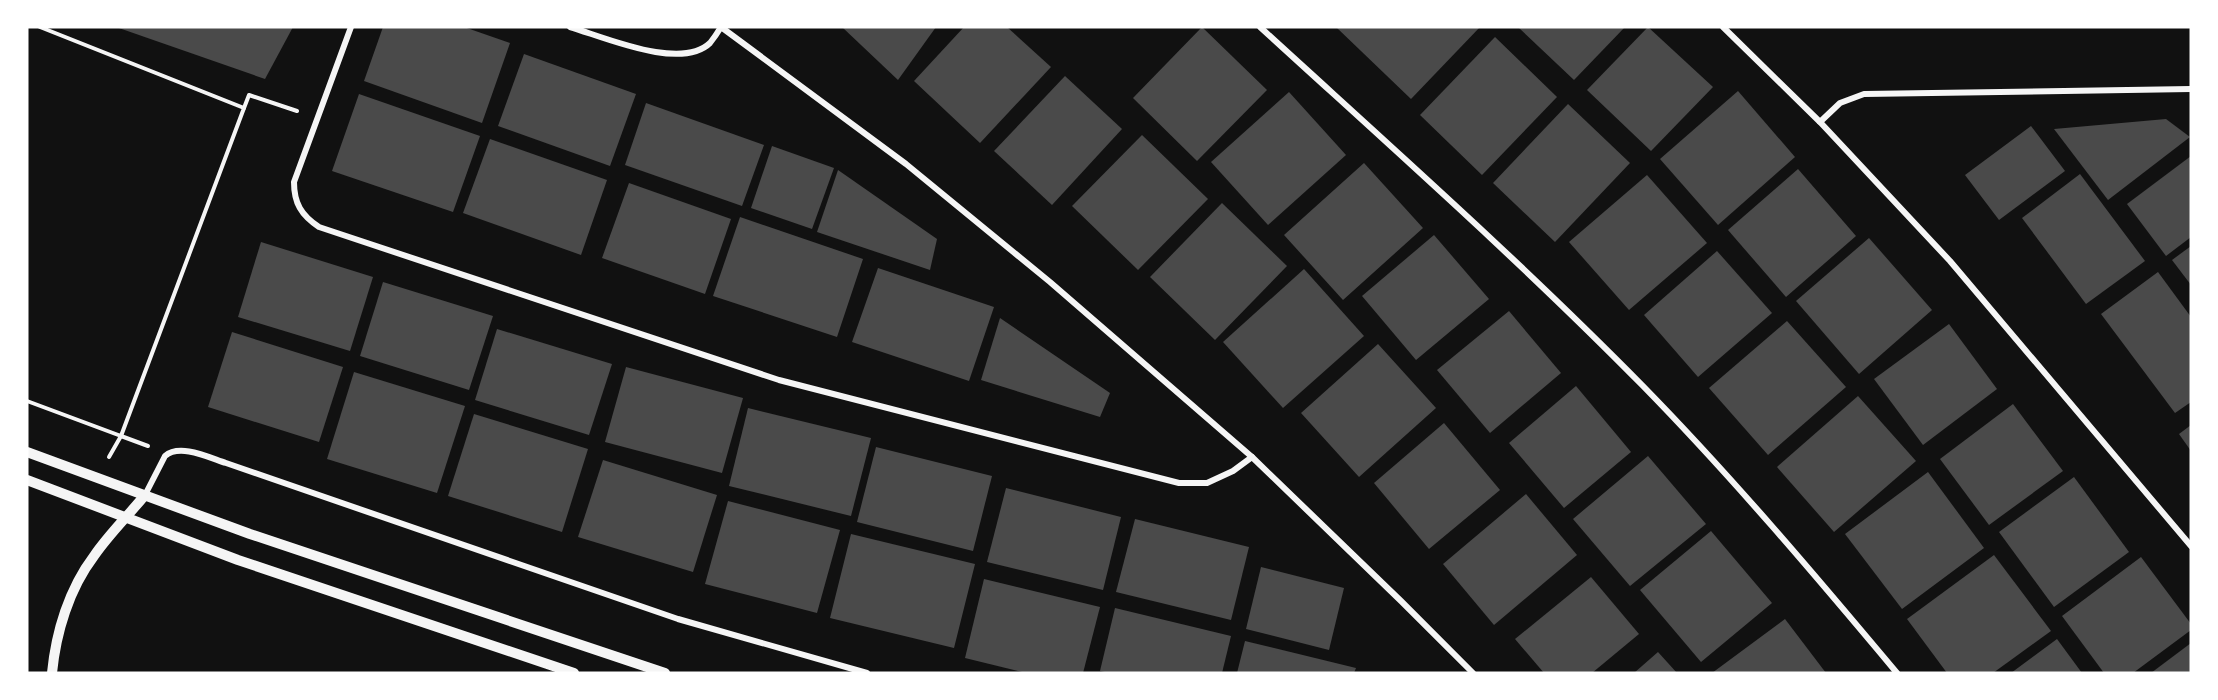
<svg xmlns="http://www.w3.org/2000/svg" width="2218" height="700" viewBox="0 0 2218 700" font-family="Manrope,sans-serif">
  <rect width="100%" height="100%" fill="#111"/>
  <g fill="#4a4a4a">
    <path d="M116,27H293L265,79Z"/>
    <path d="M383,27H464L510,43L482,123L364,81Z"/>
    <path d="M842,27H936L898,80Z"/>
    <path d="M964,27H1007L1051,67L980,143L914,81Z"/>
    <path d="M1202,27L1267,90L1197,161L1133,98Z"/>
    <path d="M1336,27H1480L1411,99Z"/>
    <path d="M1518,27H1625L1574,80Z"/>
    <path d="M1648,27L1713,87L1651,151L1587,90Z"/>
    <path d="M1495,37L1557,97L1482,175L1420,115Z"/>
    <path d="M524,54L636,94L610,166L498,126Z"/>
    <path d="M1065,76L1122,129L1052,205L994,151Z"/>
    <path d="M1738,91L1795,157L1718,225L1660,159Z"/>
    <path d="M1289,92L1346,155L1268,225L1211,162Z"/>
    <path d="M359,94L480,136L453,212L332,171Z"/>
    <path d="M646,103L764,145L742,206L625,165Z"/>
    <path d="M1568,104L1630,163L1555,242L1493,183Z"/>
    <path d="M2166,119L2190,137L2108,200L2054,129Z"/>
    <path d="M2031,126L2065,171L1999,220L1965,175Z"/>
    <path d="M1142,135L1208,199L1138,270L1072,206Z"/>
    <path d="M490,139L607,180L581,255L463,213Z"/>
    <path d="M772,146L834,168L812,229L751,208Z"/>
    <path d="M2191,156V237L2166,256L2127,204Z"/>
    <path d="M1364,163L1423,228L1343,300L1284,235Z"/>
    <path d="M1798,169L1856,236L1786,297L1728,230Z"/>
    <path d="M838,170L937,239L930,270L817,232Z"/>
    <path d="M2080,174L2145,261L2086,304L2022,218Z"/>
    <path d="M1647,175L1707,243L1629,310L1569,242Z"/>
    <path d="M629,183L731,219L705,294L602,258Z"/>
    <path d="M1222,203L1287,266L1215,340L1150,277Z"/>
    <path d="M740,217L863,259L837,337L713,296Z"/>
    <path d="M1434,235L1489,299L1416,360L1362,296Z"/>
    <path d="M1869,238L1932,310L1859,374L1796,301Z"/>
    <path d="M261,242L373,277L350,351L238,317Z"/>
    <path d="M2191,246V285L2172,260Z"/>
    <path d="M1717,251L1772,313L1698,377L1644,315Z"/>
    <path d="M878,268L994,307L969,381L852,342Z"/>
    <path d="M1304,269L1364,336L1283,408L1223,342Z"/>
    <path d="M2158,272L2191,317V402L2175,413L2101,314Z"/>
    <path d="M383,282L493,316L469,390L360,356Z"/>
    <path d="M1509,311L1561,373L1490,433L1437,370Z"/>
    <path d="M1000,318L1110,393L1100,417L981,380Z"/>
    <path d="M1787,321L1846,387L1768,455L1709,388Z"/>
    <path d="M1949,324L1997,389L1923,445L1874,379Z"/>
    <path d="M497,329L612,364L589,435L475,400Z"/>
    <path d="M232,332L343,367L319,442L208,407Z"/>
    <path d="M1378,344L1436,408L1359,477L1301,413Z"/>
    <path d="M626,367L743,398L722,473L605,442Z"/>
    <path d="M354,372L465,406L437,493L327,459Z"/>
    <path d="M1576,386L1631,452L1564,508L1509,443Z"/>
    <path d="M1858,396L1916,461L1834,532L1777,467Z"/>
    <path d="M2013,404L2063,471L1989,525L1940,459Z"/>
    <path d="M748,408L871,438L851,516L729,486Z"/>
    <path d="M474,414L588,449L562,532L448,496Z"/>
    <path d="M1444,423L1500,490L1429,549L1374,483Z"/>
    <path d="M2191,425V451L2179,434Z"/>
    <path d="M876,447L992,476L973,551L857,522Z"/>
    <path d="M1648,456L1706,524L1630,586L1573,519Z"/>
    <path d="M603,460L717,495L693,572L578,537Z"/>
    <path d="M1928,472L1984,548L1902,609L1845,534Z"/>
    <path d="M2074,477L2129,552L2054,607L1999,532Z"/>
    <path d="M1006,488L1121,517L1103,590L987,562Z"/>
    <path d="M1526,494L1577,555L1494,625L1443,564Z"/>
    <path d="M728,501L840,530L817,613L705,584Z"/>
    <path d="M1135,519L1249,547L1231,620L1116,592Z"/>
    <path d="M1711,531L1772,603L1701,662L1640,590Z"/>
    <path d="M851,534L975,564L954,648L830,618Z"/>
    <path d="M1994,555L2051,631L1993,673H1947L1907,619Z"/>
    <path d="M2141,557L2191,624V630L2133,673H2104L2062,616Z"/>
    <path d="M1261,567L1344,588L1329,650L1246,629Z"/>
    <path d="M1591,577L1639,634L1592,673H1544L1515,639Z"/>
    <path d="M984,579L1100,607L1083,673H1026L965,658Z"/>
    <path d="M1115,608L1231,636L1222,673H1109L1100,671Z"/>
    <path d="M1785,619L1826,673H1712Z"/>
    <path d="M2057,639L2082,673H2011Z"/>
    <path d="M1245,641L1356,668L1354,673H1237Z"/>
    <path d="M2191,643V673H2151Z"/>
    <path d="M1658,652L1677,673H1634Z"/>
  </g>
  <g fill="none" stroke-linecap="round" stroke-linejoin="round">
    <g stroke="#f5f5f5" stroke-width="4">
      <path d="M244,108L249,95L297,111"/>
      <path d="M27,401L121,436L244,108L40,27"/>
      <path d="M109,457L121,436L148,446"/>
    </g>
    <g stroke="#f5f5f5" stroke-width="6">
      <path d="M351,27L294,182C294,203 301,215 319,227L779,380L1179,483H1207L1233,471L1252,457"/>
      <path d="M570,27C604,37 681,71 710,43C714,38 718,32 721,27L906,164L1050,282L1252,457L1401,601L1473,673"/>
      <path d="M1260,27C1389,145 1520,261 1643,386C1732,477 1815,575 1897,673"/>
      <path d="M1723,27L1820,122L1950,261L2191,546"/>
      <path d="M1820,122L1840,103L1864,94L2191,89"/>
      <path d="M145,495L165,456C180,443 210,458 226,463L678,619L867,673"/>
    </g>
    <g stroke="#f5f5f5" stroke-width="10">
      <path d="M27,452L250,534L665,673"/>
      <path d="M27,480L238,560L574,673"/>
      <path d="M52,673C56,632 69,589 94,556C109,534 128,516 145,495"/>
    </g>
  </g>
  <rect width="2218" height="700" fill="none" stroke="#ffffff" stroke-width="57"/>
</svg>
